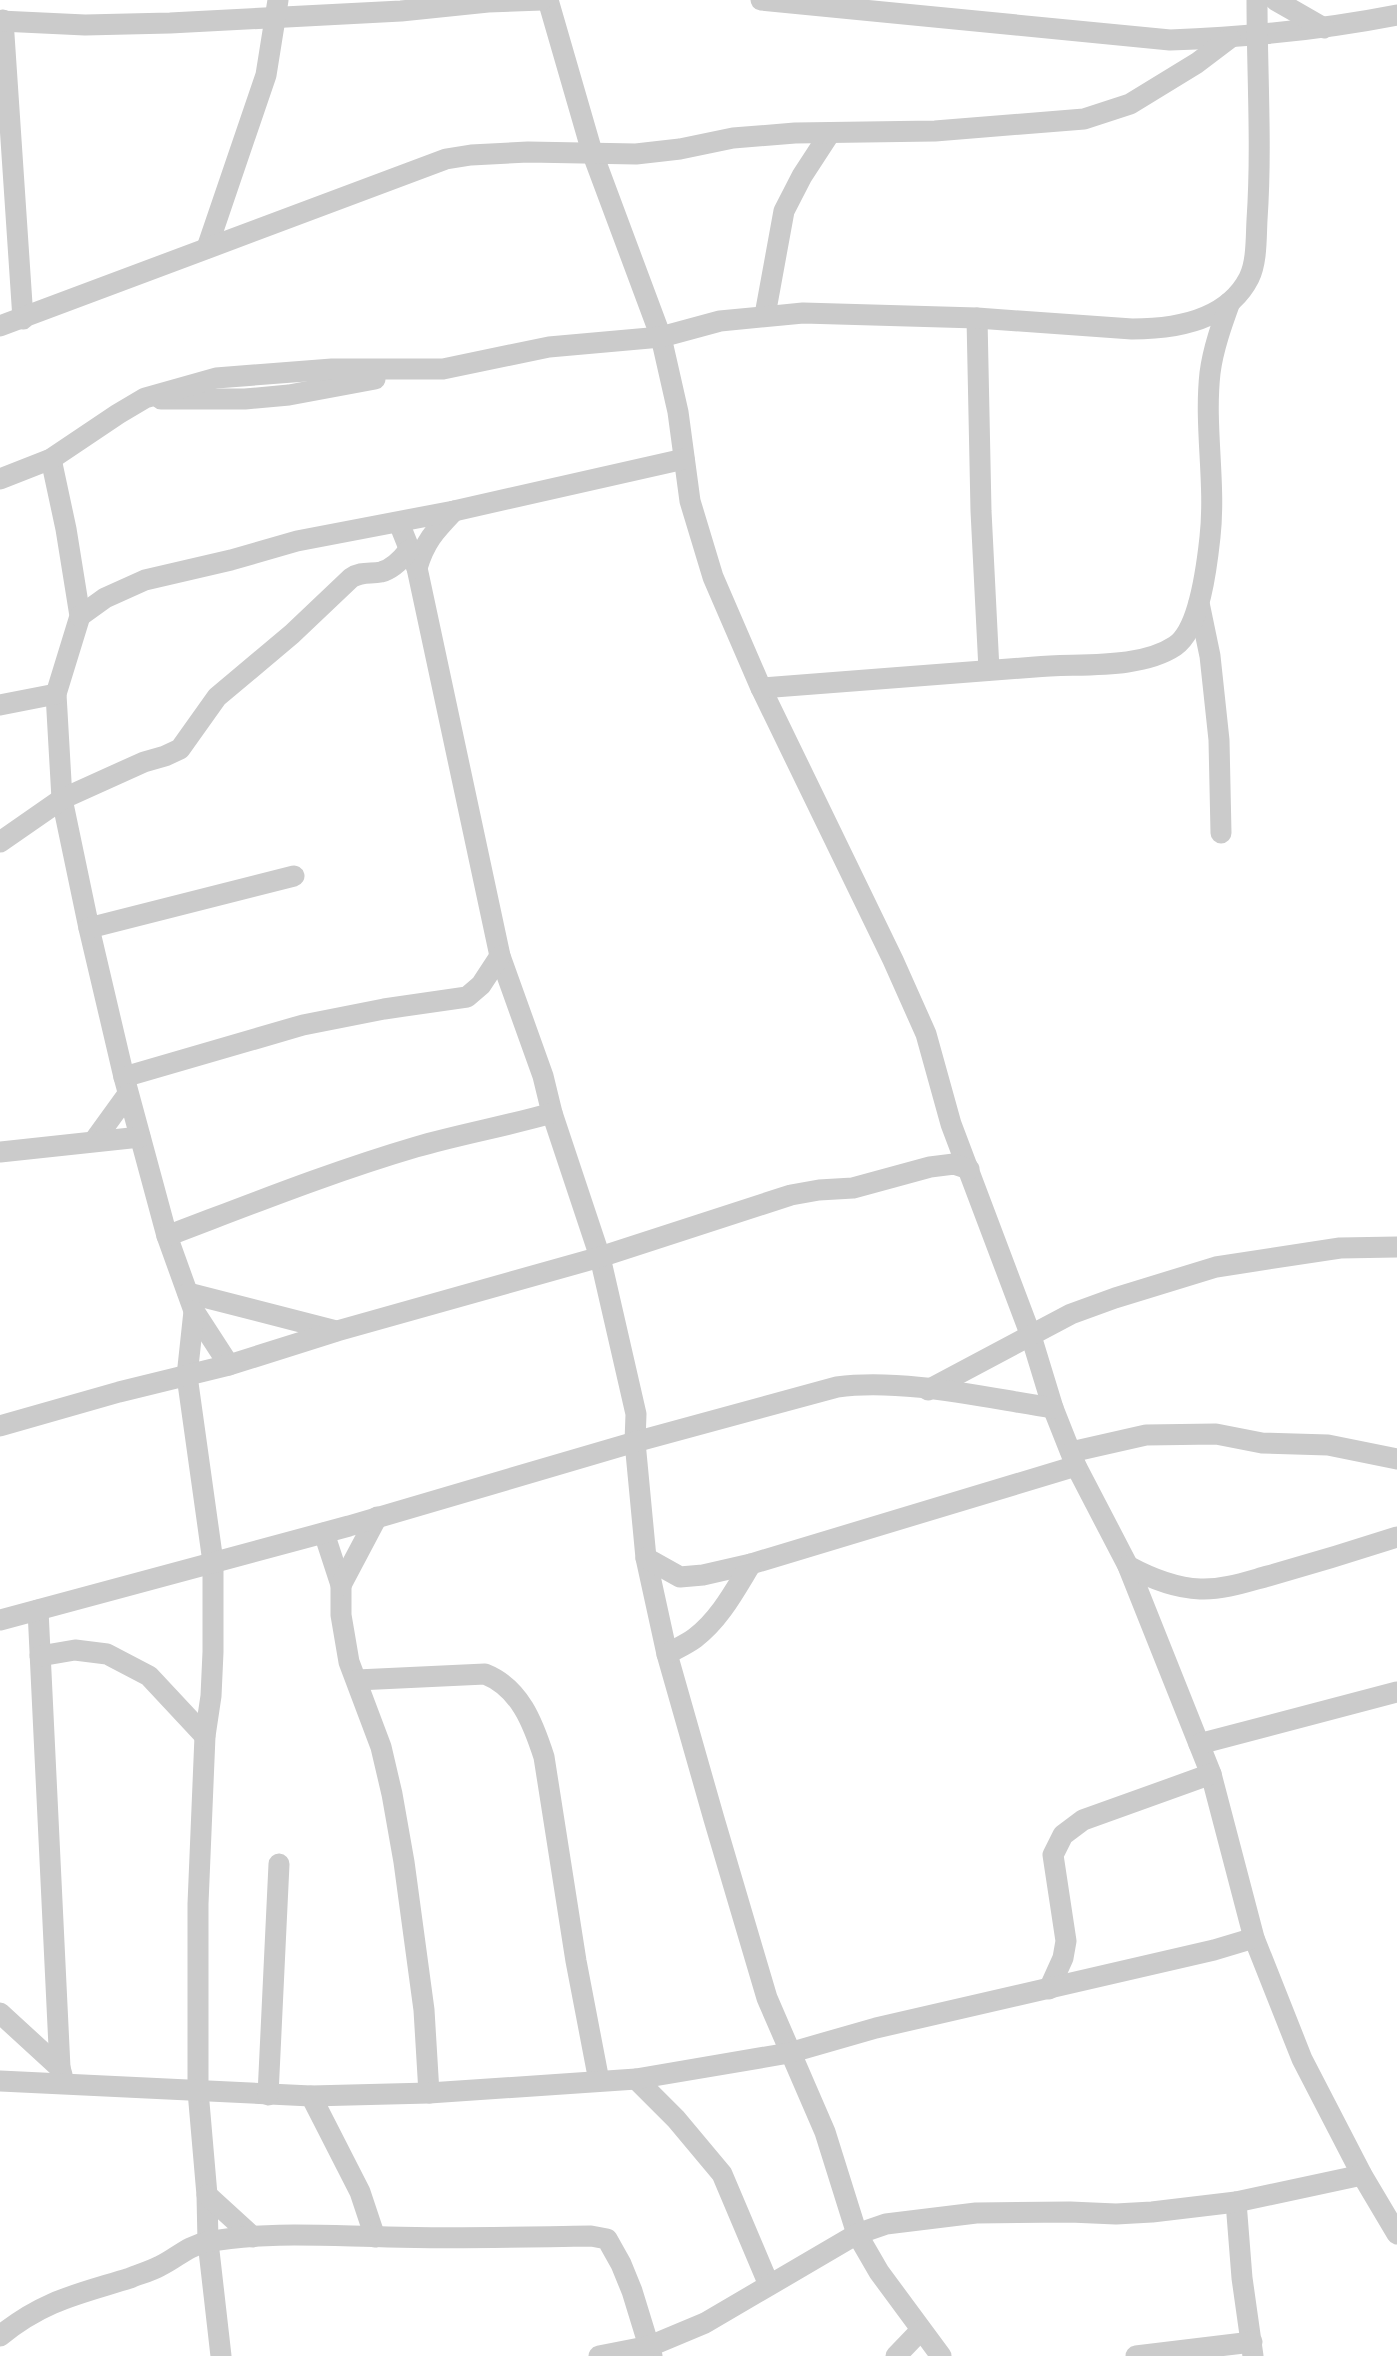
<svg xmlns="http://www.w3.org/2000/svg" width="1397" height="2356" viewBox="0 0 1397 2356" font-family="Rubik,sans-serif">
  <rect width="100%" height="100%" fill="#fff"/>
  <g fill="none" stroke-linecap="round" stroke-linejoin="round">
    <g stroke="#cbcbcb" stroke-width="21">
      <path d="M548,0L592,152L661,337L678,412L690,501L713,577L761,688L893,960L926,1034L951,1124L1031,1336L1053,1408L1076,1466L1128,1566L1211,1774L1254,1938L1302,2059L1362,2175L1397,2234"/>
      <path d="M761,0L1170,40C1247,37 1321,30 1397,15"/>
      <path d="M1275,0L1324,28"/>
      <path d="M3,20L23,319"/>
      <path d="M0,21L85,25L170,23L401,11L488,2L542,0"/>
      <path d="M207,248L266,75L278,0"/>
      <path d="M765,315L784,211L802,176L830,133"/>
      <path d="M977,318L981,511L989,670"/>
      <path d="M0,326L446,159L471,155L528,152L636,154L680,149L733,138L795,133L935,131L1084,119L1130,104L1197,63L1230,38"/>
      <path d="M161,399H245L289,395L375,379"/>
      <path d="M51,459L66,529L80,616L56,694L62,799L89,928L124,1077L167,1236L194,1311L229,1365"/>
      <path d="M0,479L51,459L118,414L145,398L216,378L332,369H443L549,347L661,337L720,321L803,313L977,318L1132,329C1174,329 1227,321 1249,278C1257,262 1256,238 1257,220C1262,147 1257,74 1257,0"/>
      <path d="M399,523L417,568L500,956L543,1076L552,1113L600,1257L636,1414L635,1442L646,1558L667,1654L714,1819L767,1998L825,2132L857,2234L879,2272L941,2356"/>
      <path d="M417,568C425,541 435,531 454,511"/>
      <path d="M1199,603L1210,656L1219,740L1221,833"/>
      <path d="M80,616L105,598L145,580L231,560L297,541L454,511L684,459"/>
      <path d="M761,688C852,681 944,674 1035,667C1078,663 1139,670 1175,646C1200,629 1207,565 1210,537C1216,483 1204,427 1210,373C1213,349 1222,324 1230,302"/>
      <path d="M0,705L56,694"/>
      <path d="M0,842L62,799L144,762L165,756L180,749L217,697L292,634L351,578C361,571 370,574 381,572C393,569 402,559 409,550"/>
      <path d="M89,928L294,876"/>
      <path d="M124,1077L303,1025L384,1009L467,997L481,985L500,956"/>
      <path d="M94,1141L128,1094"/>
      <path d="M0,1152L140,1137"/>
      <path d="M167,1236C249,1205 331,1172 416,1147C461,1134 507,1126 552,1113"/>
      <path d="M188,1293L336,1331"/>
      <path d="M194,1311L187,1376L213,1562V1652L211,1696L205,1736L198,1904V2091L207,2195L208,2242L221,2356"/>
      <path d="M928,1390L1071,1314L1115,1298L1216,1267L1340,1248L1397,1247"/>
      <path d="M0,1426L119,1392L229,1365L337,1331L600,1257L791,1195L819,1190L853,1188L930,1167L954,1164L969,1169"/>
      <path d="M1071,1452L1146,1435L1216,1434L1262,1443L1328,1445L1397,1459"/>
      <path d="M324,1533L341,1585V1615L349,1662L381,1747L392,1794L404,1862L424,2010L429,2093"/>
      <path d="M646,1558L680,1577L703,1575L751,1564L1076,1466"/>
      <path d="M1128,1566C1150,1578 1175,1588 1200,1589C1223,1590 1246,1582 1268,1576C1311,1564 1354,1551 1397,1537"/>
      <path d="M341,1585L377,1517"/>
      <path d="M38,1610L60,2068"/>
      <path d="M0,1620L349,1526L635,1442L837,1387C903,1378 986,1398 1053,1408"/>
      <path d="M667,1654C676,1649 687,1644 695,1638C720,1619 735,1590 751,1564"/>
      <path d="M40,1656L75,1650L107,1654L149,1676L205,1736"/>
      <path d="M357,1680L485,1674C520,1688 533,1723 544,1757L576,1961L599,2081"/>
      <path d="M1199,1744L1397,1692"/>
      <path d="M1049,1989L1063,1958L1066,1941L1053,1855L1063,1835L1083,1820L1211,1774"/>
      <path d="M0,2013L60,2068L62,2075"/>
      <path d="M636,2079L676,2119L722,2174L769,2285"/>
      <path d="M0,2081L311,2096L429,2093L636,2079L789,2053L876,2028L1214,1950L1254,1938"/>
      <path d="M268,2095L279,1864"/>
      <path d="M311,2096L360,2192L375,2237"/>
      <path d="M207,2195L253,2237"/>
      <path d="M1236,2202L1242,2278L1253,2356"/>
      <path d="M0,2336C44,2300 79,2294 130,2278C140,2274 151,2271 160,2266C177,2258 187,2246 207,2242C266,2231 328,2236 388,2237C456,2239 523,2237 591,2236L607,2239L621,2264L632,2291L652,2356"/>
      <path d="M599,2356L650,2346L705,2323L857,2234L886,2224L976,2213L1070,2212L1116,2214L1152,2212L1236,2202L1362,2175"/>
      <path d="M896,2356L921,2330"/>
      <path d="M1136,2356L1252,2342"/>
    </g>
  </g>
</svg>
